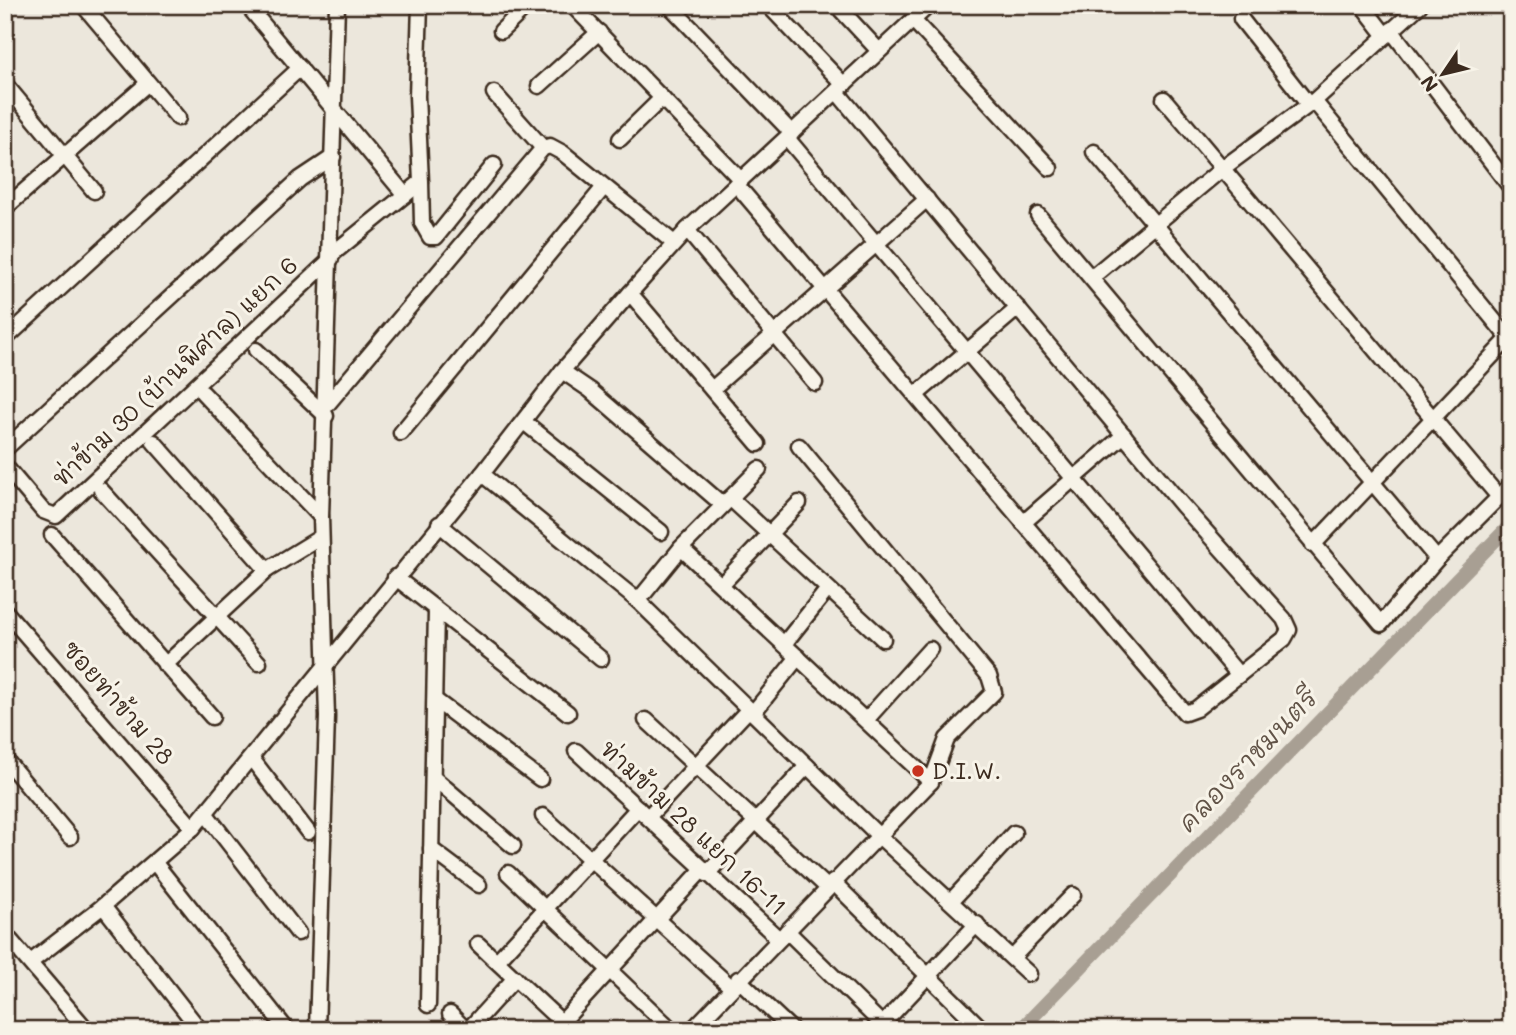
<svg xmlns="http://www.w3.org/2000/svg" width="1516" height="1035" viewBox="0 0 1516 1035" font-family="Mali,'Playpen Sans Thai',sans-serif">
  <rect width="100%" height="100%" fill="#ece7dc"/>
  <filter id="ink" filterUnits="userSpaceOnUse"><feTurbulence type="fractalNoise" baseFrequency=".0143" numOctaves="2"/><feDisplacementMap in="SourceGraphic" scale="14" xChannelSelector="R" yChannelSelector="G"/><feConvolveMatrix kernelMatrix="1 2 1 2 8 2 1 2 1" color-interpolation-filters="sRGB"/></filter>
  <g filter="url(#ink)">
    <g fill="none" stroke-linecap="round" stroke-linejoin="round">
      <path stroke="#a89f93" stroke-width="14" d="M1020,1030L1511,524"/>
      <defs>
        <g id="street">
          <path d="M83,5L178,118"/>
          <path d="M247,5L405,195"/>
          <path d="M572,5L741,180"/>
          <path d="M669,5L792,133"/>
          <path d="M768,5L844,85"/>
          <path d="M1362,5L1386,36"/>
          <path d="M841,10L879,51"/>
          <path d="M1241,19L1308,104"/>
          <path d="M913,20L1050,168"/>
          <path d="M1391,30L1511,188"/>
          <path d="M501,31L528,5"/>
          <path d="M5,84L94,191"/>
          <path d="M539,86L599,32"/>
          <path d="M494,93L543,148"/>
          <path d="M1164,99L1499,497"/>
          <path d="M1314,101L1511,341"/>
          <path d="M787,138L1239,675"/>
          <path d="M620,139L662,98"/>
          <path d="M1094,152L1437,559"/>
          <path d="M421,182L422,223L430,237H436L494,165"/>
          <path d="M736,184L1185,713L1196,709L1284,639L1289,630L1284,619L1182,505L837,92"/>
          <path d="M5,208L148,83"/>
          <path d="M1038,215L1381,624L1437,559L1511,485"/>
          <path d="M687,230L815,383"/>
          <path d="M331,255L421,182L417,96L420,5"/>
          <path d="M1091,278L1223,168L1314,101L1420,5"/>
          <path d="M630,293L758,444"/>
          <path d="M5,339L300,68"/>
          <path d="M256,350L326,416"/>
          <path d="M562,371L590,390L723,505"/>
          <path d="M712,389L927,199"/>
          <path d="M203,393L321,517"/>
          <path d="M917,394L1018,308"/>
          <path d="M327,405L543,148L550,146L563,153L674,243"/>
          <path d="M524,422L661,532"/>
          <path d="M401,433L604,187"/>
          <path d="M154,442L267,570"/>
          <path d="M5,449L300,179L333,157"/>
          <path d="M5,466L43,511L56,516L331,259"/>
          <path d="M759,469L681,548L638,601L878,835L1029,974"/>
          <path d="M482,474L638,601"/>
          <path d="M101,490L259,663"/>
          <path d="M730,498L883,639"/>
          <path d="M1023,523L1124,435"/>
          <path d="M439,524L601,659"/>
          <path d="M52,535L212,717"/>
          <path d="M1313,545L1511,336"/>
          <path d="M681,548L931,782"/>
          <path d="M395,577L568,713"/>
          <path d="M721,585L799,503"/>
          <path d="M5,611L193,828"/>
          <path d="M784,644L828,589"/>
          <path d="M165,665L267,570L321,537"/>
          <path d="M435,700L540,779"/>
          <path d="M753,713L798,657"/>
          <path d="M646,720L828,888"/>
          <path d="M866,720L930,649"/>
          <path d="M576,751L779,939"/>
          <path d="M5,759L70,837"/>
          <path d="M252,759L308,832"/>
          <path d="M435,779L513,846"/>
          <path d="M206,814L298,933"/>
          <path d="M543,816L731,987"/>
          <path d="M648,817L749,709"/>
          <path d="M431,849L479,885"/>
          <path d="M155,863L287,1030"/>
          <path d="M508,873L672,1030"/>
          <path d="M707,874L807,766"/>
          <path d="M833,882L982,1029"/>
          <path d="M952,900L1014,833"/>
          <path d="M103,906L200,1030"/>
          <path d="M787,931L887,1029"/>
          <path d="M5,934L87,1030"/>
          <path d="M478,944L570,1030"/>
          <path d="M1012,958L1073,895"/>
          <path d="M32,961L103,906L193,828L482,474L562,371L630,293L687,230L929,5"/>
          <path d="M497,961L638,808"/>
          <path d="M738,979L792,1030"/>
          <path d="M428,1005L436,611"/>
          <path d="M450,1014L466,1030"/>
          <path d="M562,1022L702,870"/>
          <path d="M317,1030L327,717L321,517L337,5"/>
          <path d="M468,1030L515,978"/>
          <path d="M692,1030L931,782L947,739L994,692L989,676L799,446"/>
          <path d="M877,1030L977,924"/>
        </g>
      </defs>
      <use href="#street" stroke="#3b2a1e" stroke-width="19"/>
      <use href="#street" stroke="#f7f3e8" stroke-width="14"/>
    </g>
  </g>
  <circle fill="#c8321e" stroke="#f7f3e8" stroke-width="2.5" cx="918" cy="771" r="7"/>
  <g text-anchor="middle" stroke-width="6" stroke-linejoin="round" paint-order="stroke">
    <g font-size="24" fill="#3b2a1e" stroke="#f7f3e8">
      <text transform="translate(175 372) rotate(-43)" y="8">ท่าข้าม 30 (บ้านพิศาล) แยก 6</text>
      <text transform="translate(118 703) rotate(49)" y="8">ซอยท่าข้าม 28</text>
      <text transform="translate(693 828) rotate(43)" y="8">ท่ามข้าม 28 แยก 16-11</text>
    </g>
    <g font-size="24" fill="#3b2a1e" stroke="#f7f3e8" text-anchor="start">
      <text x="932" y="779">D.I.W.</text>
    </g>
    <g font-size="26" font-style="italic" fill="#615347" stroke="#f7f3e8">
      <text transform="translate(1248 760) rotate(-46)" y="9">คลองราชมนตรี</text>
    </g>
  </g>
  <rect width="1516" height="1035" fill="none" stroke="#f7f3e8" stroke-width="28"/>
  <rect x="14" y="14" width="1488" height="1007" fill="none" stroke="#3b2a1e" stroke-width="2.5" filter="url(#ink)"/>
  <g transform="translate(1443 74) rotate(235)" stroke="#f7f3e8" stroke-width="5" paint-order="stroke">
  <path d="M0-5L12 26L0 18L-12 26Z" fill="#3b2a1e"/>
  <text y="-10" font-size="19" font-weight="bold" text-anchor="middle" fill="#3b2a1e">N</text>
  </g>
</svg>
